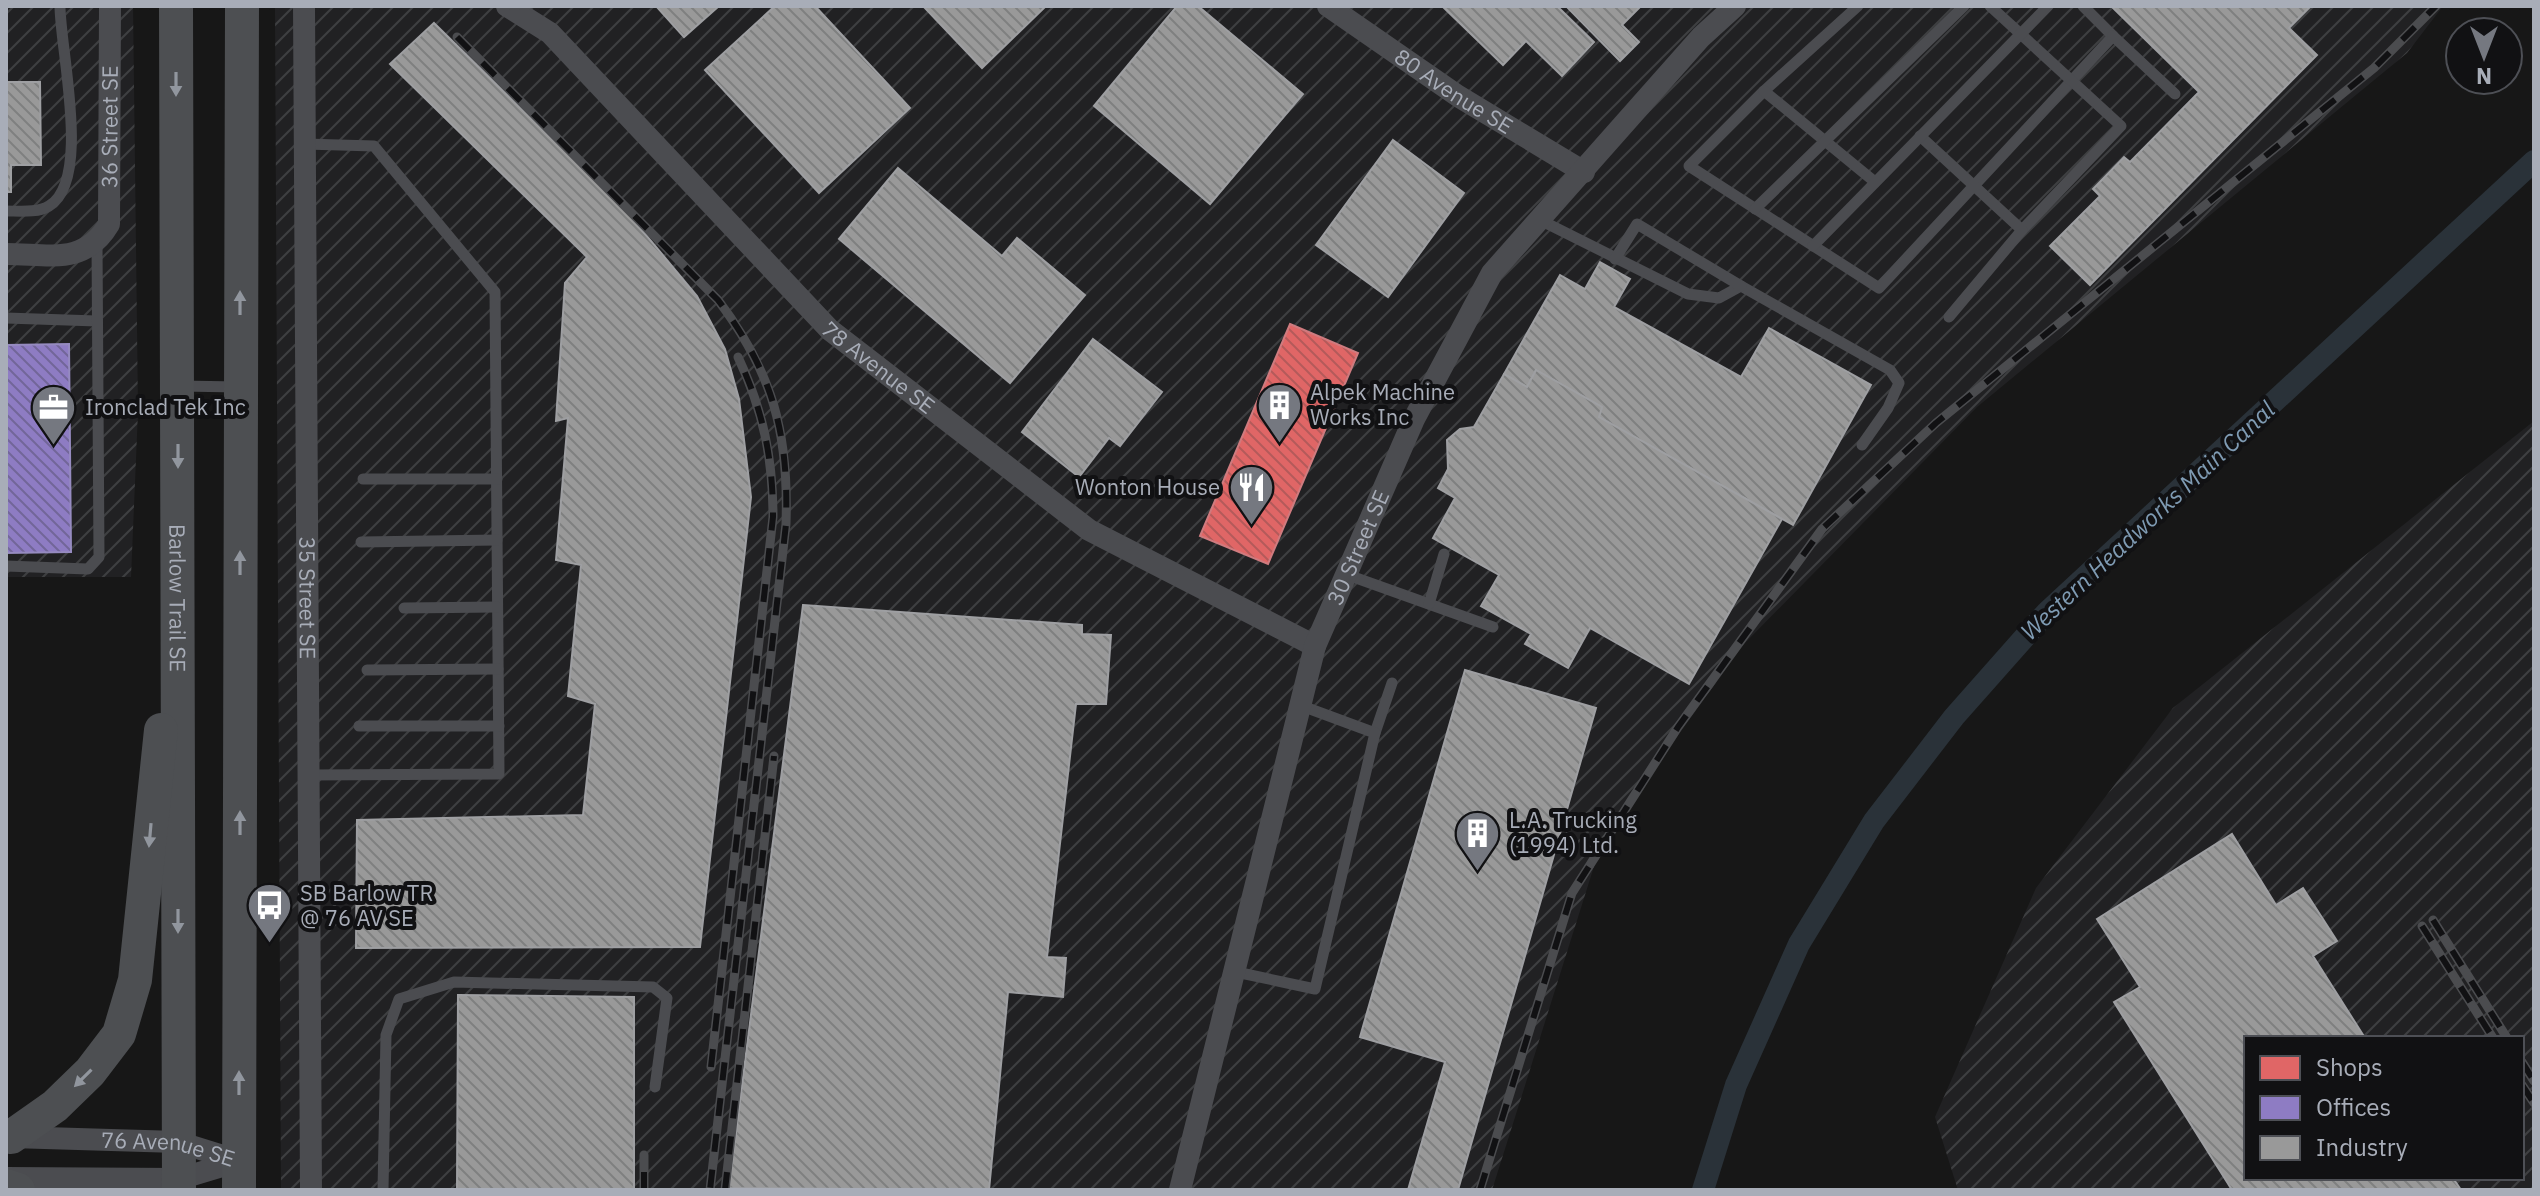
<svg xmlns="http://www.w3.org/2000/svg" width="2540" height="1196" viewBox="0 0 2540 1196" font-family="'IBM Plex Sans',sans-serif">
  <defs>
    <pattern id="industrial-furrows" width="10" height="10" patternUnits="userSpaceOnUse" patternTransform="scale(2)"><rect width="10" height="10" fill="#212123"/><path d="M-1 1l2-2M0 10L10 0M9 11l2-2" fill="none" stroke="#3e3f41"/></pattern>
    <pattern id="shops-back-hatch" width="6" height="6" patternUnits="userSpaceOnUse" patternTransform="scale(2)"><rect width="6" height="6" fill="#e06666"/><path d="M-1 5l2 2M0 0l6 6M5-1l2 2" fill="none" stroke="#b45a5a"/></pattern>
    <pattern id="offices-back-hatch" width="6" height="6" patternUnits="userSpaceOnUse" patternTransform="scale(2)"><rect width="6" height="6" fill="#8e7cc3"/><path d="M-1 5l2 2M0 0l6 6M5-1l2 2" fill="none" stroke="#726699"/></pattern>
    <pattern id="industry-back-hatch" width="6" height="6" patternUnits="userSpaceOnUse" patternTransform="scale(2)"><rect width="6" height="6" fill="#999"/><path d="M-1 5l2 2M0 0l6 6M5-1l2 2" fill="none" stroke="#7f8080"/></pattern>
  </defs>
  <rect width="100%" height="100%" fill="#171717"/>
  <g fill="url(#industrial-furrows)" fill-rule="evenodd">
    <path d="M6,6H133L138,411L131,577H6Z"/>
    <path d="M275,6H2443L2407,53L1977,407L1743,645L1602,841L1492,1190H281Z"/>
    <path d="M2534,421V1190H1958L1935,1117L2036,888L2173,708ZM2246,1038H2522V1178H2246Z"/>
  </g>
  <path fill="url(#shops-back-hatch)" stroke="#cf7b7f" stroke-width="2" d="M1290,324L1358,353L1268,564L1200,536Z"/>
  <path fill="url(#offices-back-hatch)" stroke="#968bc0" stroke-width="2" d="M69,344L71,552L6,553V345Z"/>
  <g fill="url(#industry-back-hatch)" stroke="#9e9fa2" stroke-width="2">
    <path d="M656,6H719L684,37Z"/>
    <path d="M775,6H815L910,108L819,193L705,70Z"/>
    <path d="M923,6H1046L982,68Z"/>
    <path d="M1177,6H1198L1303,94L1210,204L1094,106Z"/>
    <path d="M1442,6H1557L1594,42L1562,76L1526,41L1503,65Z"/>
    <path d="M1566,6H1641L1622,25L1639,42L1620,61Z"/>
    <path d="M2111,6H2311L2289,28L2317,55L2090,285L2050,246L2100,196L2093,189L2124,157L2130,162L2199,92Z"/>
    <path d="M434,23L626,211L697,296L725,349L739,399L751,497L700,947L356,948L357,820L583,815L595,704L568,696L581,565L556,560L568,418L556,421L565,283L587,257L390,64Z"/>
    <path d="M6,82H40L41,165H11V192H6Z"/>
    <path d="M1393,140L1464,193L1388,297L1316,245Z"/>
    <path d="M898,168L1002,256L1017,238L1085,295L1010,383L839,239Z"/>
    <path d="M1600,262L1630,279L1614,307L1741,377L1769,328L1871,385L1793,525L1599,417L1602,407L1536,370L1527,387L1504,374L1560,275L1585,289Z"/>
    <path d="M1093,339L1162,392L1120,446L1109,438L1079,477L1022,432Z"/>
    <path d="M1536,370L1602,407L1599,417L1782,519L1689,684L1590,628L1568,668L1525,644L1531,634L1481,606L1499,575L1433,538L1455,498L1438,488L1448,469L1447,440L1460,429L1474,427L1504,374L1527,387Z"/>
    <path d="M803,605L1082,625V634L1111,635L1106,704H1076L1047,957L1066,958L1063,997L1008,992L989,1190L729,1188Z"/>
    <path d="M1465,670L1596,708L1458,1190H1408L1445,1062L1360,1037Z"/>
    <path d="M2232,834L2276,905L2303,888L2337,941L2313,956L2365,1038H2246V1178H2453L2461,1190H2232L2114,1002L2140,987L2097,919Z"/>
    <path d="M458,995L634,997V1190H457Z"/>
  </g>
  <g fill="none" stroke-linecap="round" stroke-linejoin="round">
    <path stroke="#2a3239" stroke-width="22" d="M1703,1190L1736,1085L1799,944L1874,821L1954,717L2047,612L2534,161"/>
    <g stroke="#4b4c50" stroke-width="11">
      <path d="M1858,6L1764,91L1689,166L1879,288L2113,36L2083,6"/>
      <path d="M1990,6L2121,126L2022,230"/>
      <path d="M2113,36L2175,94"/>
      <path d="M1764,91L1875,182"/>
      <path d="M1920,136L2022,230L1949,317"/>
      <path d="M305,144L374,146L495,292L499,774L308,775"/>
      <path d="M1755,209L1964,6"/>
      <path d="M6,211C19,211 38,213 49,206C92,180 60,50 60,6"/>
      <path d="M1540,220L1688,294L1719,298L1741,286L1890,370L1899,383L1888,408L1862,445"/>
      <path d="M1813,246L2048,6"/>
      <path d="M1615,259L1637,224L1741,286"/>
      <path d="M6,318L97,321"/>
      <path d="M180,386L239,387"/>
      <path d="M363,479H497"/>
      <path d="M361,542L497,540"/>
      <path d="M6,566L88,569L99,557L97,244"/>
      <path d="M1345,574L1493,627"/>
      <path d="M1429,604L1444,554"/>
      <path d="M404,608L497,607"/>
      <path d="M367,670L498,669"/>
      <path d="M359,726H499"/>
      <path d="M1375,733L1392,683"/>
      <path d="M1236,972L1315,989L1375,733L1302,706"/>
      <path d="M383,1190L386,1035L399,999L454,982L653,987L667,998L655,1087"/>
    </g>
    <g stroke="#4b4c50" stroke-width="22">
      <path id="s1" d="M304,6L311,1190"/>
      <path id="s2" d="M507,6L550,33L830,330L1089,530L1315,646"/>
      <path id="s3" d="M1328,6L1458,96L1584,172"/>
      <path id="s4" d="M6,254C49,254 84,266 109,224L110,6"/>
      <path id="s5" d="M11,1137L178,1142L239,1161"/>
      <path d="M6,1178L179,1179L239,1161"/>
      <path id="s6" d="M1180,1190L1315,646L1414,419L1492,273L1701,37L1735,6"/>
    </g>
    <g stroke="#4d4f52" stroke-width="34">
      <path id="s7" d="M176,6L179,1190"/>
      <path d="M11,1137L55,1106L90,1072L119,1034L135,980L161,730"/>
      <path d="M6,1186L18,1190"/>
      <path d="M239,1190L242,6"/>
    </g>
    <defs>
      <g id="rail">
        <path d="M457,37L718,300C773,373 789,433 786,524L710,1190"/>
        <path d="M2433,920L2507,1038"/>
        <path d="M2422,926L2493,1038"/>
        <path d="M2522,1062L2534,1081"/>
        <path d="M711,1067L773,517C773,458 763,410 738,357"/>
        <path d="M2522,1085L2534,1103"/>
        <path d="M644,1190V1155"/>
        <path d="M725,1190L774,756"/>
        <path d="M1480,1190L1572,893L1678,727L1822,529L1936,423L2374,68L2436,6"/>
      </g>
    </defs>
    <use href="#rail" stroke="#4b4c4f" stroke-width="9"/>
    <use href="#rail" stroke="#111113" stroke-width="6" stroke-dasharray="18" stroke-linecap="butt"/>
  </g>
  <defs><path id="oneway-solid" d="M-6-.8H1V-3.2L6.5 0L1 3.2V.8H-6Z" transform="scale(2)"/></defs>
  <g fill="#91969e">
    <use href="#oneway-solid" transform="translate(176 84) rotate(90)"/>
    <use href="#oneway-solid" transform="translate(240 303) rotate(-90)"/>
    <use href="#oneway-solid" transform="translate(178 456) rotate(90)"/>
    <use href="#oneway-solid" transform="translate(240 563) rotate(-90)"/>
    <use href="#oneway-solid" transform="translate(240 823) rotate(-90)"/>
    <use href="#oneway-solid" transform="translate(150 835) rotate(95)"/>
    <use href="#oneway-solid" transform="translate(178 921) rotate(90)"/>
    <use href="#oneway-solid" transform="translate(83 1078) rotate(135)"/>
    <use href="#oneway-solid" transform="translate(239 1083) rotate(-90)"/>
  </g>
  <defs>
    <symbol id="building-pin" viewBox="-11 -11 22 30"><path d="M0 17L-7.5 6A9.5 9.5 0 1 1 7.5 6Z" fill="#757880" stroke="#111113"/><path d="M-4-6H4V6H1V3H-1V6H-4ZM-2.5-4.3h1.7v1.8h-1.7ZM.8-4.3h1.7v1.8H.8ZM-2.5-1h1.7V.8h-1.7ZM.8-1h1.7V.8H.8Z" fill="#fff"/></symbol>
    <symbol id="office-pin" viewBox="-11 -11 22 30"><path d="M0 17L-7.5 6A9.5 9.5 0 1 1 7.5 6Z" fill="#757880" stroke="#111113"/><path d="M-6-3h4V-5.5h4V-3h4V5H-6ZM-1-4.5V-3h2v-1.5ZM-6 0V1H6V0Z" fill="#fff"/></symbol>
    <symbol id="restaurant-pin" viewBox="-11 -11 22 30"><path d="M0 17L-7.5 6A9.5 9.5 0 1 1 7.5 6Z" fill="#757880" stroke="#111113"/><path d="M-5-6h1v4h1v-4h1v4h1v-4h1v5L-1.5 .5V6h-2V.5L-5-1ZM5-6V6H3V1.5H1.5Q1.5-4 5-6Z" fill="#fff"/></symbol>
    <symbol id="bus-pin" viewBox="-11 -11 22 30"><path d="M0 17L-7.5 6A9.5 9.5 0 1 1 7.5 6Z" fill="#757880" stroke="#111113"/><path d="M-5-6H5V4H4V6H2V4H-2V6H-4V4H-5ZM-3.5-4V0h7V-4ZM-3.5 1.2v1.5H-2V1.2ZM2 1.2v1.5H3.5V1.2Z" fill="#fff"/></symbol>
  </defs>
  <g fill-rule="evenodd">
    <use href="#building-pin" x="1254" y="380" width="51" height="69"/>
    <use href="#office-pin" x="28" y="382" width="51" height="69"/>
    <use href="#restaurant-pin" x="1226" y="462" width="51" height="69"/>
    <use href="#building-pin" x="1452" y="808" width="51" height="69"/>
    <use href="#bus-pin" x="244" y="880" width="51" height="69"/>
  </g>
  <g text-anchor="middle" stroke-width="8" stroke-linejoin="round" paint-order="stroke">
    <g font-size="22" fill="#a8adb8" stroke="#111113">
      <text dy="8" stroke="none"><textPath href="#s3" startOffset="152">80 Avenue SE</textPath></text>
      <text dy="8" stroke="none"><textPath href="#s4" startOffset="212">36 Street SE</textPath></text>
      <text dy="8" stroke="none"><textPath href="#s2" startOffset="520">78 Avenue SE</textPath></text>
      <text dy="8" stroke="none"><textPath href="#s6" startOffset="668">30 Street SE</textPath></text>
      <text dy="8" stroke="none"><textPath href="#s7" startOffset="592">Barlow Trail SE</textPath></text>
      <text dy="8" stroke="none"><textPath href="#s1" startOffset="592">35 Street SE</textPath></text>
      <text dy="8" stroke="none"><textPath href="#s5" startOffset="158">76 Avenue SE</textPath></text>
    </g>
    <g font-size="22" fill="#a8adb8" stroke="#111113" text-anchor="start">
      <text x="1310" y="400">Alpek Machine<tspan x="1310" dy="25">Works Inc</tspan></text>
      <text x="85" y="415">Ironclad Tek Inc</text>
      <text x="1220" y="495" text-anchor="end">Wonton House</text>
      <text x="1509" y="828">L.A. Trucking<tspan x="1509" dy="25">(1994) Ltd.</tspan></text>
      <text x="300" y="901">SB Barlow TR<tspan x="300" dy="25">@ 76 AV SE</tspan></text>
    </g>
    <g font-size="24" font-style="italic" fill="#7f9bb3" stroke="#111113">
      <text transform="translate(2148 521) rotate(-43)" y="8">Western Headworks Main Canal</text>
    </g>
  </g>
  <rect width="2540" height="1196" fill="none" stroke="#a8adb8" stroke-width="16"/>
  <rect x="2244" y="1036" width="280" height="144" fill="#111113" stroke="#4d4f55" stroke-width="2"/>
  <rect x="2260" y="1056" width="40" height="24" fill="#e06666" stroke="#4d4f55" stroke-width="2"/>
  <text x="2316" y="1076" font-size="24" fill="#a8adb8">Shops</text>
  <rect x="2260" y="1096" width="40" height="24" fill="#8e7cc3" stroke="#4d4f55" stroke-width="2"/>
  <text x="2316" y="1116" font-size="24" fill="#a8adb8">Offices</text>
  <rect x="2260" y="1136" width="40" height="24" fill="#999999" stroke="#4d4f55" stroke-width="2"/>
  <text x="2316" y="1156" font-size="24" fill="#a8adb8">Industry</text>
  <g transform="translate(2484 56) rotate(180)"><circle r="38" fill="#111113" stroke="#4d4f55" stroke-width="2"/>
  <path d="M0-6L14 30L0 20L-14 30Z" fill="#757880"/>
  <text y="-12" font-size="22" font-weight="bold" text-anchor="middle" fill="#a8adb8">N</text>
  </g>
</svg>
